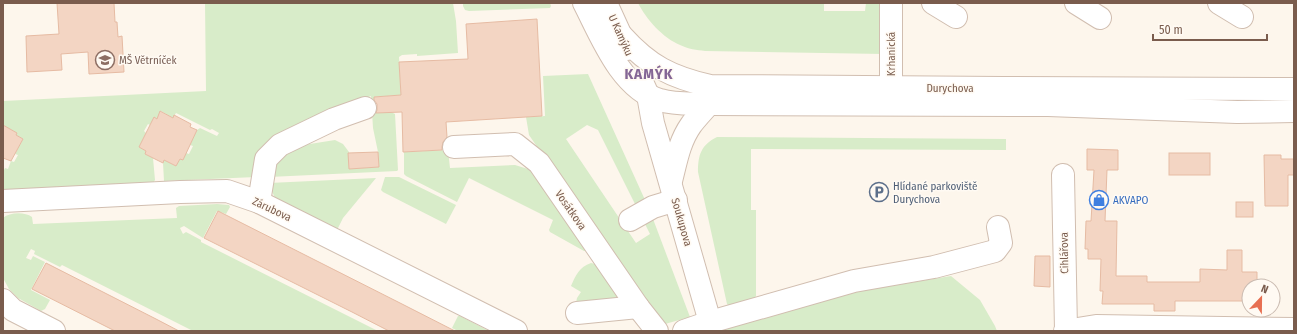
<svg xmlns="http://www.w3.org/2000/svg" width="1297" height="334" viewBox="0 0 1297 334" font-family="'Fira Sans Condensed',sans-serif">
  <rect width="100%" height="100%" fill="#fdf6ec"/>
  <g fill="#d8ecc9" fill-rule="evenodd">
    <path d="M205,3H453L456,21L458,53L417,56V54L402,55L399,57L401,95L374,97L375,113L391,112L395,114L398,170L397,171L269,177C272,163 278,153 291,147L335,140L343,144L349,152V169L379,167L378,152L373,128L371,96L346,106L276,141C265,151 258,161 258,177L164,181L163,163L164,160L176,166L180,159L183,160L186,153L189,154L193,146L190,145L197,130L200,128L217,136L219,133L212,129L210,130L176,113L173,118L161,111L157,119L154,118L150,125L148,124L144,131L146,133L139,147L146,151L145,154L153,158L155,180L153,183L3,190V172L5,168L8,169L11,161L14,162L18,155L15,154L23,139L16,135L17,133L3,125V101L206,91Z"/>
    <path d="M463,3H550L551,6L550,8L469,11L465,10L463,6Z"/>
    <path d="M638,3H714V4L717,3H824V11H865L866,3H881L884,54L705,51C697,50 688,49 680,45C663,38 646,19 638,3Z"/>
    <path d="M588,74L650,211L690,317L665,324L626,276L529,135L526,117L545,116L543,76ZM587,125L598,130L650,234L636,243L566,139Z"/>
    <path d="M717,137L1006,139V150L751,149V210H756V296L754,299L729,306L727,304L698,172C698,155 701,145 717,137Z"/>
    <path d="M448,150L450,168L515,165L528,169L540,177L587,251H584L550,232L549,230L553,220L469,178L457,202L406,176L404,174V152Z"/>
    <path d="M385,177H399L456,205L446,224L383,192L381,190Z"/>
    <path d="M376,178L343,218L336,232L275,198L271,189L269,183Z"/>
    <path d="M217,204L229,205L230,207L226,214L217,211L203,238L184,226L180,228L183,234L186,232L201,240V242L378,331H193L62,265L60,267L34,254L35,251L31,249L26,258L31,260L33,256L45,262L31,290L50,300L45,309L41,311L18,298L9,289L3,278V218C10,212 25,212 32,217L33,224L177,218L176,208L179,206Z"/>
    <path d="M591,263L599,265L622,299L576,303L577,298L581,292L571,286C576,275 579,267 591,263Z"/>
    <path d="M951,276L980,300L995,326L997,331H704L842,294Z"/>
    <path d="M458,316H460L489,331H458L452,328Z"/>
  </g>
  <g fill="#f3d5c3" stroke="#e6bba3">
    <path d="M57,3H114L115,22H117L118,37L122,36L124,72L89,74L88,52L61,54L62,70L27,72L26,36L59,34Z"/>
    <path d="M537,19L542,116L446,122L447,137L443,142L442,147V150L403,152L402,112L376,113L377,110V104L374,100V97L401,95L399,62L468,59L466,24Z"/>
    <path d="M160,111L173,118L174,115L191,124L190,127L197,130L183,160L180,159L176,166L164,160L163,163L145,154L146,151L139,147L154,117L157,119Z"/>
    <path d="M3,125L17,133L16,135L23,139L11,161L3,158Z"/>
    <path d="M1087,149L1118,150V170H1107L1105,221H1117L1116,276H1147V282H1200V269L1227,270V250H1242V272H1257V286H1249V301H1175V311H1154V304H1102L1103,291H1100L1101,259H1088V249H1085L1086,221H1091L1094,170H1087Z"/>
    <path d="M378,152L379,167L349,169L348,153Z"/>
    <rect x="1169" y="153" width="41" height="22"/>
    <path d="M1264,155H1281V159H1294V175H1288V206H1265Z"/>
    <rect x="1236" y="202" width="17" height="15"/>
    <path d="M218,211L402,304L455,331H389L352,312L204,238Z"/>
    <path d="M1035,256H1050V287L1034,286Z"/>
    <path d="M46,263L156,319L179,331H115L32,289Z"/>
  </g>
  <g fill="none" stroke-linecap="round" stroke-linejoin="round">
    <defs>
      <g id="minor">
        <path d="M584,3C601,36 621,89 660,100C675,105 693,103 709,104L1048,105L1237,112L1294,111"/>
        <path d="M606,3L627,49"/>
        <path d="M933,3L956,17"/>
        <path d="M1076,3L1100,18"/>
        <path d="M1219,3L1242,17"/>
        <path d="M622,36C649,66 671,77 710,86C905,88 1099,88 1294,89"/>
        <path d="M643,84L648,95L653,123L710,322"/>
        <path d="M891,102V3"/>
        <path d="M454,147L515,144L539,163L638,307L657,331"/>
        <path d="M1063,175L1066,330"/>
        <path d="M671,181C676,162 679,142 691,125C696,118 703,111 709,104"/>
        <path d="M3,201L180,192L227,191L259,202L516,331"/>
        <path d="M259,202L266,159L280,145L334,119L365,108"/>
        <path d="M630,220L653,207L676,200"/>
        <path d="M3,300L13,310L54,331"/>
        <path d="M577,313L638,307"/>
        <path d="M684,331L710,322L854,281L934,267L995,251L1001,243L998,227"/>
        <path d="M1065,331L1096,326L1294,329"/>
      </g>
    </defs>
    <use href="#minor" stroke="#d1beb0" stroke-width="24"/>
    <use href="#minor" stroke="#fff" stroke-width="22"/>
  </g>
  <defs>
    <symbol id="school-ring" viewBox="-11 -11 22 22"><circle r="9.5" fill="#fffaf3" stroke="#8d6e63" stroke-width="1.5"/><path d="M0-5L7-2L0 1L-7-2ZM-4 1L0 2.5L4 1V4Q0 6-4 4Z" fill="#8d6e63"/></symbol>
    <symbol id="parking-ring" viewBox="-11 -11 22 22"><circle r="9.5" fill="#fffaf3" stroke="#5c6f8a" stroke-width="1.5"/><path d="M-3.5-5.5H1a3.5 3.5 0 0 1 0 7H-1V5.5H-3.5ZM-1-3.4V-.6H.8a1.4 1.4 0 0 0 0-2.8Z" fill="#5c6f8a"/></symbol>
    <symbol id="shop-ring" viewBox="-11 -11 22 22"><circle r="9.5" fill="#fffaf3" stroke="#3f7fe0" stroke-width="1.5"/><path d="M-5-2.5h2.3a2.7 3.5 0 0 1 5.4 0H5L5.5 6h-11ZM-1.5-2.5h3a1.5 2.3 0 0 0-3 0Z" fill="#3f7fe0"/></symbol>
  </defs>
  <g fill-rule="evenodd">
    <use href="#school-ring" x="94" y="49" width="22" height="22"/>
    <use href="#parking-ring" x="868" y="181" width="22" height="22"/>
    <use href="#shop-ring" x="1088" y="189" width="22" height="22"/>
  </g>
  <g text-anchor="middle" stroke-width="3" stroke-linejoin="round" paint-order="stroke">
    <g font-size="11" fill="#7a5c4d" stroke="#fffaf3">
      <text transform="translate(621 35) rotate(66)" y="4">U Kamýku</text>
      <text transform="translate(891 54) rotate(-90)" y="4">Krhanická</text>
      <text x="950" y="92">Durychova</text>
      <text transform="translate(272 209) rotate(25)" y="4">Zárubova</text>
      <text transform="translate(571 210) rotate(55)" y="4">Vosátkova</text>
      <text transform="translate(682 222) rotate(74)" y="4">Soukupova</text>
      <text transform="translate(1064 253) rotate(-91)" y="4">Cihlářova</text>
    </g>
    <g font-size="11" fill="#785e54" stroke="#fffaf3" text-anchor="start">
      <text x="119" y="64">MŠ Větrníček</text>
    </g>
    <g font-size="11" fill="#4e5e75" stroke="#fffaf3" text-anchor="start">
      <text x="893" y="190">Hlídané parkoviště<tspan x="893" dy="13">Durychova</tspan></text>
    </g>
    <g font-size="11" fill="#366cbe" stroke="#fffaf3" text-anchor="start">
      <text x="1113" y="204">AKVAPO</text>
    </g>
    <g font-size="15" font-weight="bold" letter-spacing="1" fill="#846695" stroke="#fffaf3">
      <text x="649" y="79">KAMÝK</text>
    </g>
  </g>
  <rect width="1297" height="334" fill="none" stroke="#7a5c4d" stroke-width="8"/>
  <g transform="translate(1261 298) rotate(22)"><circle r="19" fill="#fffaf3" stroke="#cabbb1"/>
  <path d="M0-3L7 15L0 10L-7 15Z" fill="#e76f51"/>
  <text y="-6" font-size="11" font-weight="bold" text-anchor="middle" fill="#7a5c4d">N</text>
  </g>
  <path d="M1153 34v6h114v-6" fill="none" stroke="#7a5c4d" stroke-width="2"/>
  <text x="1159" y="34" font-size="12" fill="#7a5c4d" stroke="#fffaf3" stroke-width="3" paint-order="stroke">50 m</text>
</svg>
